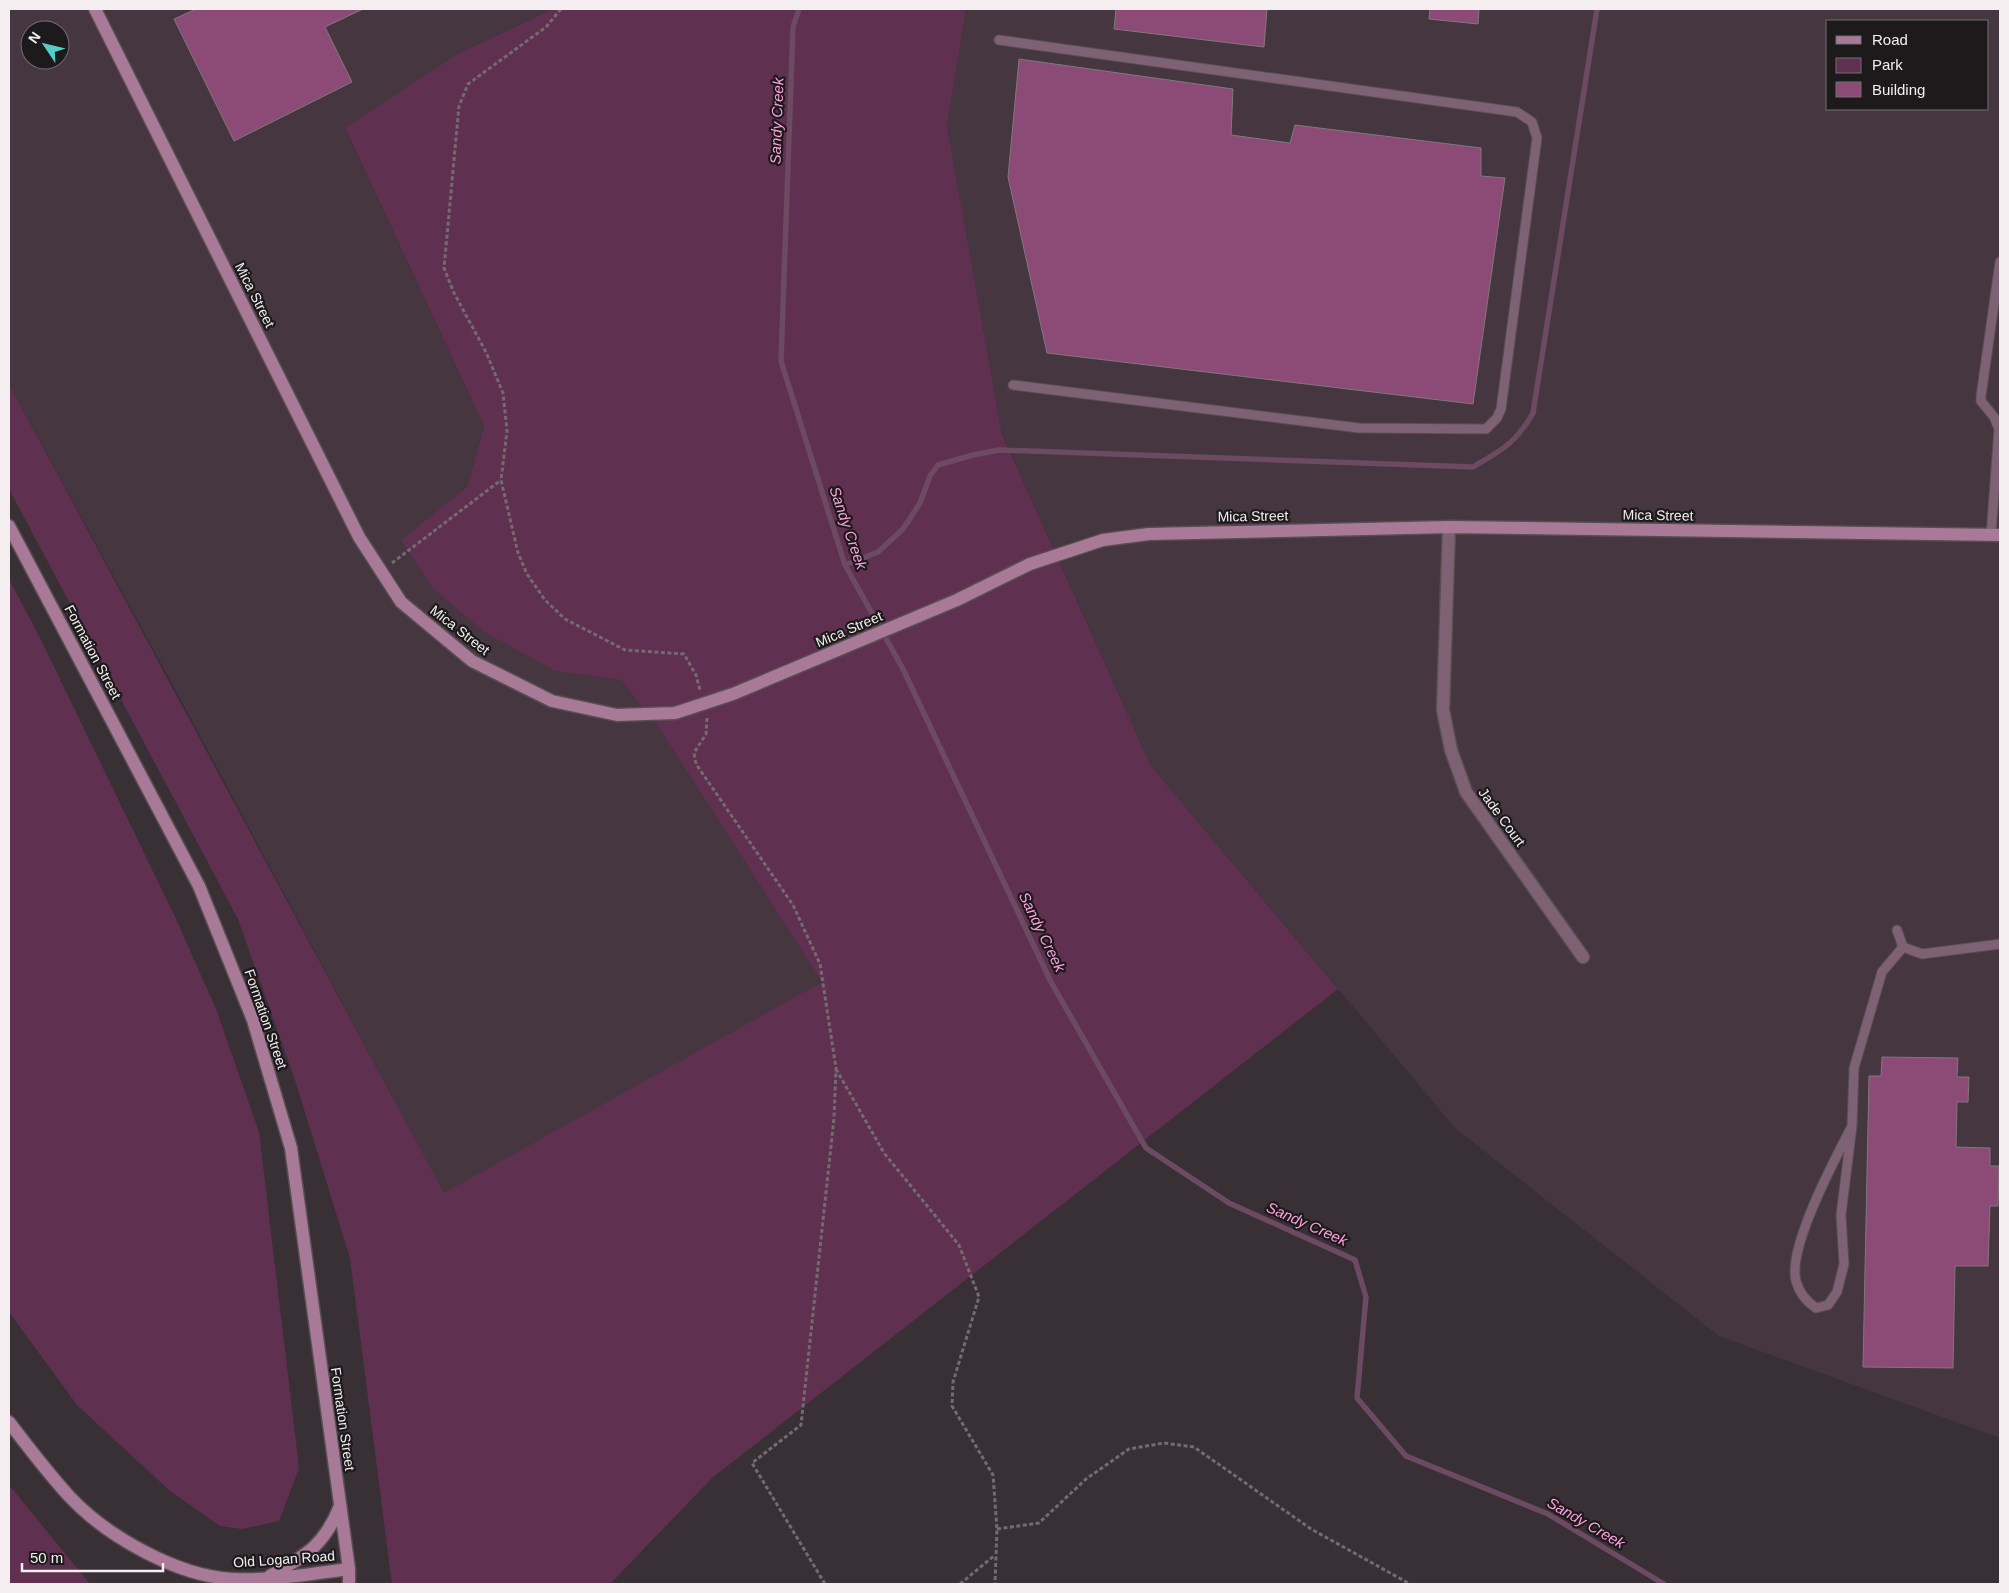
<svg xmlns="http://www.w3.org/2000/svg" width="2009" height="1593" viewBox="0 0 2009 1593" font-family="Arial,sans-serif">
  <rect width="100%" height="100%" fill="#393035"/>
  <g fill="#45363f" fill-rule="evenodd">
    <path d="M9,9H553L459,53L345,129L484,426L467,487L402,540L556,671L621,680L661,731L822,982L642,1087L444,1194L188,713L9,384ZM30,30H60V60H30Z"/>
    <path d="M966,9H2000V1438L1719,1336L1456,1129L1151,766L1002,433L947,126ZM1828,21H1988V109H1828Z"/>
  </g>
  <g fill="#603050">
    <path d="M553,9H966L947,126L1002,434L1151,766L1338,989L712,1478L610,1584H392L350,1258L295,1080L238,919L9,489V384L444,1193L822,982L661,731L621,680L556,671L484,632L434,589L401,540L467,487L484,426L345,128L459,53Z"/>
    <path d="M9,579L41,640L176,919L216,1009L259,1132L299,1468L279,1521L242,1529L220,1526L170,1491L77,1405L9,1312Z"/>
    <path d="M9,1485L90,1584H9Z"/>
  </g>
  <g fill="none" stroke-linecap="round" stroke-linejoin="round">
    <g stroke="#6b4a62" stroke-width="5.5">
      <path d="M799,9L793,27L781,361L845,565L902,667L1051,982L1146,1148L1229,1203L1355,1260L1366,1297L1357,1398L1406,1456L1548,1514L1664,1584"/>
      <path d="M845,565L878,552L903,529L920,503L930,476L938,465L973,455L999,450L1473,467C1503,449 1515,444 1533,413L1597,9"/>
    </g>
  </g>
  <g fill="#8c4b76" stroke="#81787d">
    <path d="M196,9H363L325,27L352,82L234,141L174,19Z"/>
    <path d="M1116,9H1267L1264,47L1114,29Z"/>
    <path d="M1430,9H1479L1478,24L1429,19Z"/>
    <path d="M1019,59L1233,89L1231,135L1290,143L1295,125L1481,148V176L1505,178L1473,404L1047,353L1008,177Z"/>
    <path d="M1882,1057L1958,1058L1957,1077H1969L1968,1102H1957L1956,1147L1990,1148V1166H1999L1998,1206H1990L1988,1266H1955L1953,1368L1863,1367L1869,1076H1881Z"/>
  </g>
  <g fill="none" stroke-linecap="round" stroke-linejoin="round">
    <defs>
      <g id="lane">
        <path d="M999,40L1517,112L1532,122L1537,138L1501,409L1497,418L1486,429L1359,428L1013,385"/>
        <path d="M1991,535L1999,429L1994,417L1981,401V396L2000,262"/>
        <path d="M1897,930L1903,947L1922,954L2000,944"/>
        <path d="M1852,1126C1836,1157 1787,1248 1796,1281C1799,1292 1807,1302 1816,1308L1828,1305L1837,1292L1844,1264L1841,1215L1852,1126L1854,1068L1882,972L1903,947"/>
      </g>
      <path id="street" d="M1449,527L1443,710L1451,750L1466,792L1583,957"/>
      <g id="secondary">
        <path d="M95,9L359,537L401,602L472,661L552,701L617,715L675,713L733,694L957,600L1030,564L1103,540L1149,534L1449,527L2000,535"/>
        <path d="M9,526L199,886L253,1020L291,1148L349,1569V1584"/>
        <path d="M9,1422C28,1447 47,1472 69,1496C106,1536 177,1576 232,1579C271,1581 311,1574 349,1569"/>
        <path d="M270,1576C306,1555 324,1546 340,1506"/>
      </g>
    </defs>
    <use href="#lane" stroke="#574e53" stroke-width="11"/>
    <use href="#street" stroke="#574e53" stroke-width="15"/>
    <use href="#secondary" stroke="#574e53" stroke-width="15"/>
    <g stroke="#736b6f" stroke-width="3" stroke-dasharray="4 2.5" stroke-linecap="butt">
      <path d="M561,9L546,27L468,84L459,106L444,268L454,293L486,352L503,393L507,431L501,480L518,553L527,574L545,600L565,619L625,650L684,654L696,675L700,690"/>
      <path d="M392,563L501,480"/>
      <path d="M707,718L706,734L694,753L696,764L793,905L820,964L836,1068L834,1118L801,1425L752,1463L825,1584"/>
      <path d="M836,1069L884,1153L959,1245L979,1297L953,1382L952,1406L993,1475L997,1529L995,1584"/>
      <path d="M997,1529L1039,1523L1086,1479L1129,1449L1164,1443L1194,1447L1311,1529L1410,1584"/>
      <path d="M960,1584L995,1555"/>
    </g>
    <use href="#lane" stroke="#7f6174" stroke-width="9"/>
    <use href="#street" stroke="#7f6174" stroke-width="12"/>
    <use href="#secondary" stroke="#a97a98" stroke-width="12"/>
  </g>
  <g text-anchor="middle" stroke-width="4.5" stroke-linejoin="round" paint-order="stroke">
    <g font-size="14" fill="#f4eef1" stroke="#1d1a1c">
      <text transform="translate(255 295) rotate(63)" y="5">Mica Street</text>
      <text transform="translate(1658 515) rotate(1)" y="5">Mica Street</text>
      <text transform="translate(1253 516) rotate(-1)" y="5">Mica Street</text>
      <text transform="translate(849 629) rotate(-23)" y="5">Mica Street</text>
      <text transform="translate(460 630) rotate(38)" y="5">Mica Street</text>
      <text transform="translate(93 652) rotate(62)" y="5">Formation Street</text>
      <text transform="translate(1502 817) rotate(54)" y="5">Jade Court</text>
      <text transform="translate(266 1019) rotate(71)" y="5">Formation Street</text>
      <text transform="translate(343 1419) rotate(82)" y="5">Formation Street</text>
      <text transform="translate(284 1559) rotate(-4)" y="5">Old Logan Road</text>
    </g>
    <g font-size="15" font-style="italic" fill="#fea0dd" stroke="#1d1a1c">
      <text transform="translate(777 121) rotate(-88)" y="5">Sandy Creek</text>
      <text transform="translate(848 528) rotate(71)" y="5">Sandy Creek</text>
      <text transform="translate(1042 932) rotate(64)" y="5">Sandy Creek</text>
      <text transform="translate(1307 1224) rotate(24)" y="5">Sandy Creek</text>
      <text transform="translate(1586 1523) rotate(30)" y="5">Sandy Creek</text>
    </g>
  </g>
  <rect width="2009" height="1593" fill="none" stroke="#f4eef1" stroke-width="20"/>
  <rect x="1826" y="20" width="162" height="90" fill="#1d1a1c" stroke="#736f71"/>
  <rect x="1836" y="36" width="25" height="8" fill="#a97a98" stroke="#736f71"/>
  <text x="1872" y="45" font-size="15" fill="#f4eef1">Road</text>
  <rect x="1836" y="58" width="25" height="15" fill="#603050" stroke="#736f71"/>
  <text x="1872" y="70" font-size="15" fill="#f4eef1">Park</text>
  <rect x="1836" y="82" width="25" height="15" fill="#8c4b76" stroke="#736f71"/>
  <text x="1872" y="95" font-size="15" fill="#f4eef1">Building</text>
  <g transform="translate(45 45) rotate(305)"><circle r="24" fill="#1d1a1c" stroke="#736f71"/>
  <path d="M0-4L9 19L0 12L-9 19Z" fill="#54cdc8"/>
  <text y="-8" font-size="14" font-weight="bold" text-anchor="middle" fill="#f4eef1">N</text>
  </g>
  <path d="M22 1563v8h141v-8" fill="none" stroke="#f4eef1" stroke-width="2.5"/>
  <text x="30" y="1563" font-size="15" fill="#f4eef1" stroke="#1d1a1c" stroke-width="4" paint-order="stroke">50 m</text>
</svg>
